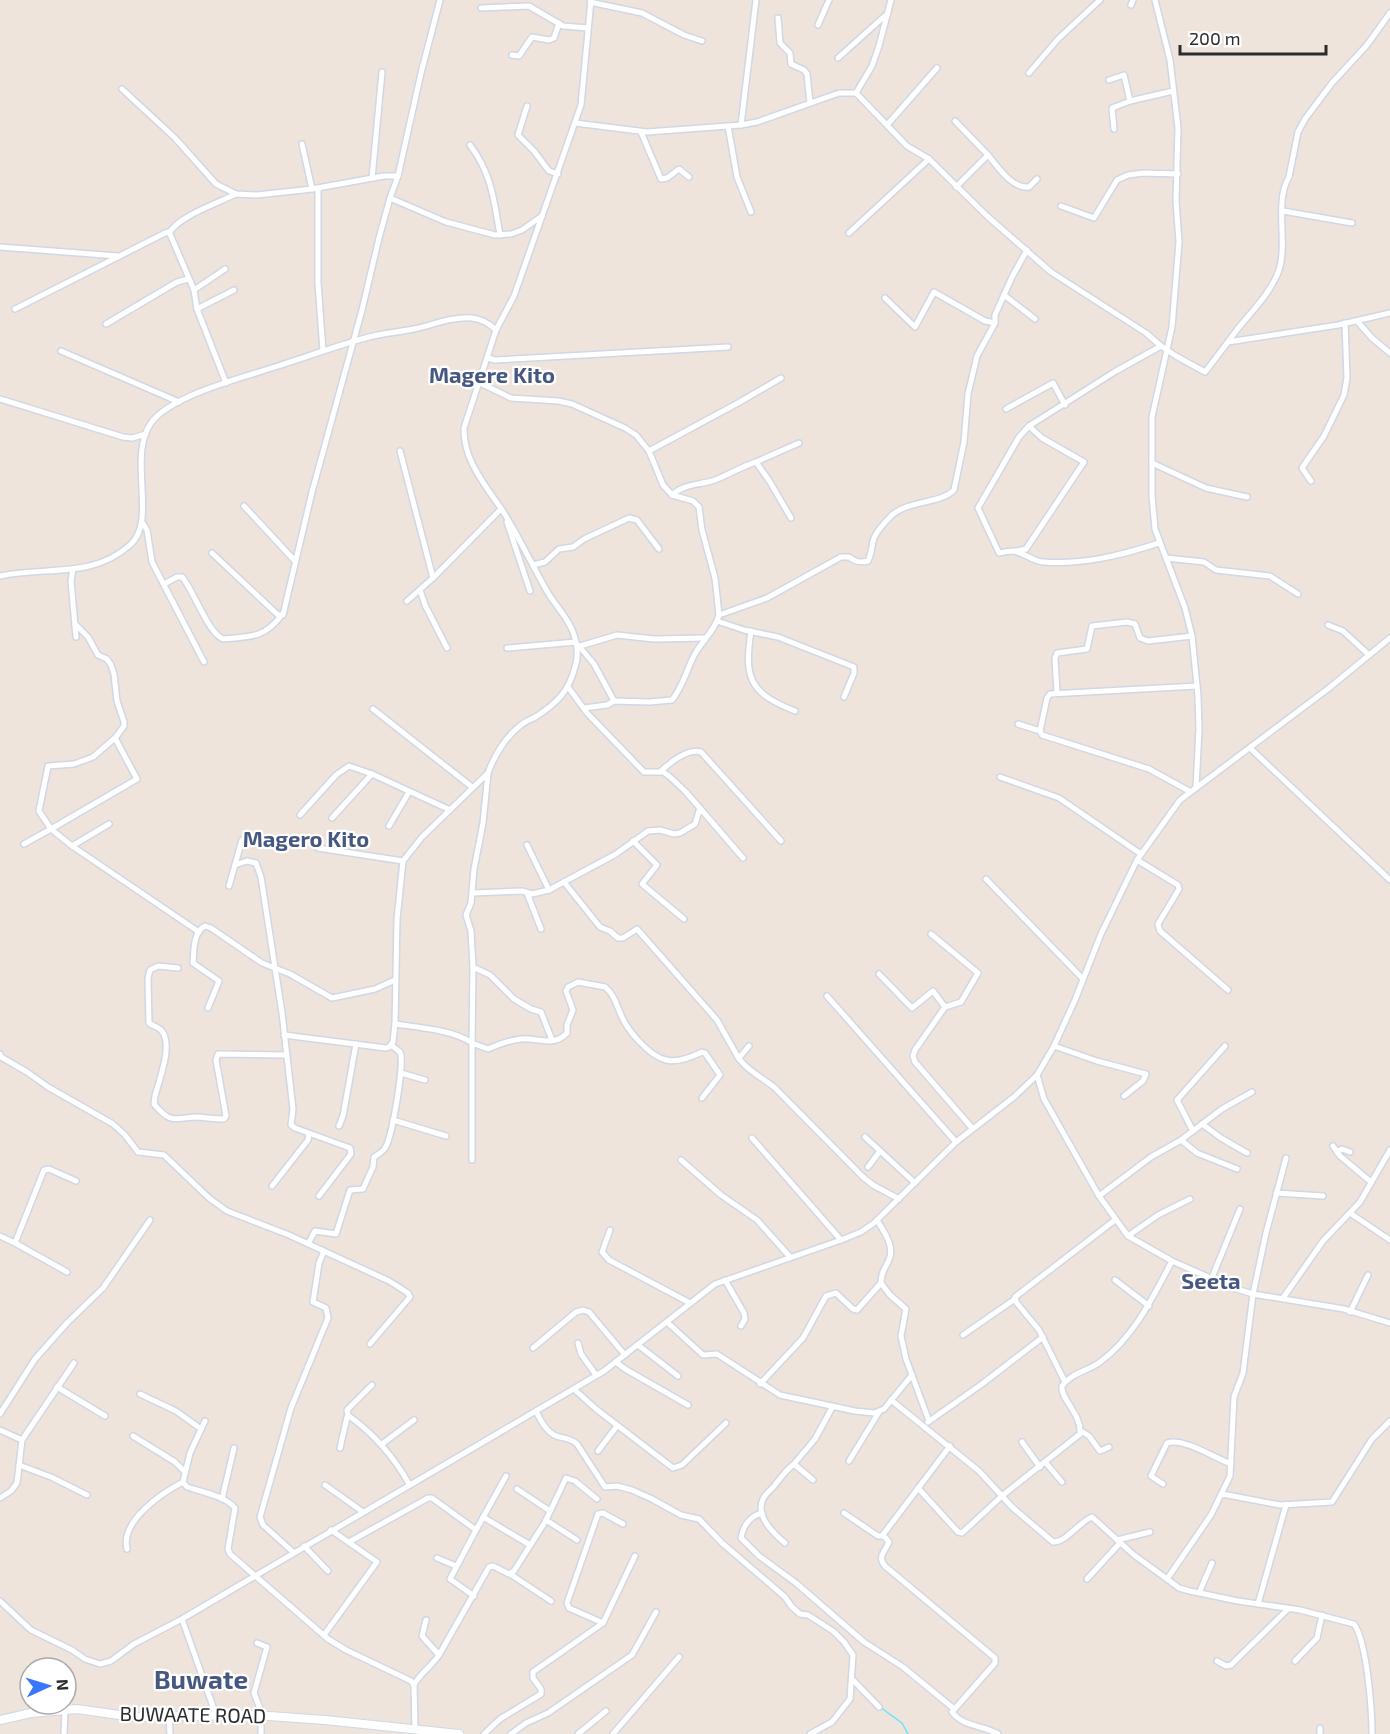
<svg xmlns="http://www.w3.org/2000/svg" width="1390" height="1734" viewBox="0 0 1390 1734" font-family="'Exo 2',sans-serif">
  <rect width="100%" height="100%" fill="#eee4db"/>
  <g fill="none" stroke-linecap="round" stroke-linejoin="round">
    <path stroke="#63e6fb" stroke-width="1.5" d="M880,1707L902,1723L908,1734"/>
    <defs>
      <g id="street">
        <path d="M1155,0L1170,60L1178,128L1176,201L1179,242L1172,327L1152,417V496L1155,529L1185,608L1192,636L1198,696L1199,729L1196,788"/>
        <path d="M590,2L642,13L684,35L702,41"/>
        <path d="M1131,5L1133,0"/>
        <path d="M481,8L529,6L563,26L588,28"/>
        <path d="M778,18L780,43L790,53L791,64L804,70L807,74L810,103"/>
        <path d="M818,25L829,0"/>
        <path d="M512,55L519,56L532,37L549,40L554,38L559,23"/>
        <path d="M838,58L888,13"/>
        <path d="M1029,73L1058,39L1100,0"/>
        <path d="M1109,80L1124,75L1130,101L1173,91"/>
        <path d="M122,89L175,138L216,184L236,194L257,195L312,189L384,176H398"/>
        <path d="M856,93L872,66L879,46L891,0"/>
        <path d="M527,106L518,135L534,151L549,171L558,174"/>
        <path d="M955,121L988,155L956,187"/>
        <path d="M575,123L647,132L741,125L757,122L839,93H856L907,146L929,159L987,216L1051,272L1146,333L1161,346L1176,356L1205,372C1215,359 1226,345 1236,331C1251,312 1271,293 1279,270C1288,243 1274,201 1289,177L1298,132L1305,119L1332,83L1367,45L1390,13"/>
        <path d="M741,125L756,0"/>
        <path d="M887,125L937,68"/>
        <path d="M728,126L737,177L751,212"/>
        <path d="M1114,129L1112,108L1130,101"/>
        <path d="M641,132L661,179L667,178L679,169L689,177"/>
        <path d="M302,144L312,189"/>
        <path d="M470,145C492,174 494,201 500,235"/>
        <path d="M988,155C998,167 1012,189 1029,187L1037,179"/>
        <path d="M372,178L382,72"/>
        <path d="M318,188V283L323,351"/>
        <path d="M390,198L446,222L495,235L511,234L522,230L542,216"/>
        <path d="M1061,206L1094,218L1117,180L1128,175L1143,173L1178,174"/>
        <path d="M1283,211L1352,223"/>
        <path d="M169,233C179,216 218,203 236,194"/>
        <path d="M849,233L929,159"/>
        <path d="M0,247L118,256"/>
        <path d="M194,290L197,309L226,383"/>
        <path d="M1004,295L1035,319"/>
        <path d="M885,298L915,327L934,292L985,321L995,323"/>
        <path d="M15,309L167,232L170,234L194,290L225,269"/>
        <path d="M197,309L234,290"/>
        <path d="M1357,321L1372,338L1390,353"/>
        <path d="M106,324L177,282L188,279"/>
        <path d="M1228,342L1338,325L1390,313"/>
        <path d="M61,351L179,402"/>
        <path d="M488,358L495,360L728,347"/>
        <path d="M480,383L511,398L558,401L572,404L625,428L636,435L649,451L663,485L672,495L693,501L699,507L702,530L715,578L719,615L767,598L841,557H849C855,562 860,563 868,561C872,553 871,547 874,538C877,531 886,521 892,515C910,500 940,504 954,490L964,442L968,394L977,356L995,323V315L1012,277L1027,250"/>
        <path d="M0,399L123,437L132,438L146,434"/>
        <path d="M1006,409L1053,383L1065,405"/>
        <path d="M400,451L433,578"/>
        <path d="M649,451L738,403L781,378"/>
        <path d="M756,462L799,443"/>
        <path d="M1152,463L1206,488L1247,497"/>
        <path d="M1311,481L1302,468L1324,436L1344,395L1347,378L1345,323"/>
        <path d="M672,495C683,484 698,485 712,481C727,476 740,467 756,462L770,482L791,518"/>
        <path d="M244,506L295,561"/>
        <path d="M142,522L147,530L152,562L204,662"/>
        <path d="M507,522L530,591"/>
        <path d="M1159,543C1122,555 1083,565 1044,562C1033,562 1024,552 1013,551C1009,551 1004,552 999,553L978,508L1019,437L1029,426L1116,371L1161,346"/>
        <path d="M1016,551L1026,549L1084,462L1042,438L1029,426"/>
        <path d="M212,553L278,615H283L312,492L362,310L379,238L390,198L398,176L421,73L440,0"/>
        <path d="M1166,558L1204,562L1216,570L1270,576L1298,594"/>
        <path d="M533,565L545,562L559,549L573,547L584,539L629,518L637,520L659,549"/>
        <path d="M73,569L71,581L76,637"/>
        <path d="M0,576C46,566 92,579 130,545C158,521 127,457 151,423C171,395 245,377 278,366C309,356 339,345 369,337C384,333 399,332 414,329C432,325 454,316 472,318C481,319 490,324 496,330"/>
        <path d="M164,584L177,577H182C194,591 208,633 223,639C250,636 263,639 281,616"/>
        <path d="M420,590L425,605L447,648"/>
        <path d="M407,601L433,578L501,509"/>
        <path d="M717,621L744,630L778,637L854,667V673L844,697"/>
        <path d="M1328,625L1343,631L1369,655"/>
        <path d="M751,631C744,678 749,693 795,711"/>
        <path d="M579,646L594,664L614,701"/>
        <path d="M580,646L617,635L654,639L706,638"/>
        <path d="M507,648L576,642"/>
        <path d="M568,687L587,713L644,772H663L669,776L686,792L743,858"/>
        <path d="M1057,693L1055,658L1057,653L1087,649L1092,626L1127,622L1135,624L1140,638L1148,641L1192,636"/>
        <path d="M584,708L607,705L614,701L649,702L672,700C684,686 687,667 696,652C704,639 715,630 719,615"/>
        <path d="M373,709L472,787"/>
        <path d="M1018,724L1040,731"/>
        <path d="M115,738L137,779L51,829L72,846L199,932"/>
        <path d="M1250,748L1390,880"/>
        <path d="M660,772C669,763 688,748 701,752L781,841"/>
        <path d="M488,773L483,823L474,869L471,903L466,915L471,931L473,967L490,975L514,999L531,1009L541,1012L552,1040"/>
        <path d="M1000,777L1059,798L1141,854"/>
        <path d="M1189,791L1149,769L1042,735L1040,731L1047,698L1050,694L1197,686"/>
        <path d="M300,815L336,775L349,766L372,774L450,810"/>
        <path d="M332,818L372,774"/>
        <path d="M389,826L409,792"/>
        <path d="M633,841L657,865L642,884L684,919"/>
        <path d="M24,844L51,829L39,811L48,766L74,764L93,757L116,737L124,726V722L117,701L114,674L111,665L107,659L98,655L88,637L75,624"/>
        <path d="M527,845L549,890"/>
        <path d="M72,846L109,824"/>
        <path d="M318,848L403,861"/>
        <path d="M1137,860L1178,885L1179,889L1158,924L1160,931L1228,990"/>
        <path d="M235,865L247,861L256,863L261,877L282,1013L293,1109L291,1125L295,1128L350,1148L351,1154L319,1196"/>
        <path d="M986,879L1083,979"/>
        <path d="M564,882L600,927L610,931L618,938H623L637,929L717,1020L739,1059"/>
        <path d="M229,886L242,840"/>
        <path d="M472,893L522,891L532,894L549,890L616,854L648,831L660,830L674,834L680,833L695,824L700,808"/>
        <path d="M527,893L541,929"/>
        <path d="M931,934L978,973L961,1002L945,1007L915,1050L913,1056L915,1062L972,1128"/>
        <path d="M473,967L472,1043L488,1049C497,1045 510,1040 521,1039C536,1037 553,1048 567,1033V1025L573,1010L566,991L568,987L578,982L605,987C614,994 616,1004 621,1015C627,1030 649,1056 666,1060C678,1063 692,1057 702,1052L705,1053L720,1075L702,1098"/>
        <path d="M178,968L158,966L150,970L148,978L149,1023C153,1026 158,1027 161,1030C174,1044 159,1080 155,1096L154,1104C172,1126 175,1117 198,1117C207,1118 215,1119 224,1119L226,1116L216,1060L218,1054L286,1055"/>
        <path d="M879,974L912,1008L933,991L945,1007"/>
        <path d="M827,996L956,1142"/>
        <path d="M208,1008L219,981L193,963C194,951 193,932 205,926L211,928L262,963L290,974L332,998L375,989L395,980"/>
        <path d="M284,1035L386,1048L389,1047L393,1042L395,1024"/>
        <path d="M749,1046L739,1058C744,1068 764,1079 774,1087L863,1177L873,1185L899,1199"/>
        <path d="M1054,1046L1097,1061L1146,1074L1143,1081L1124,1096"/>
        <path d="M0,1054L1,1057L27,1072L48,1087L113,1124L125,1135L138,1152L164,1155L209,1198L227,1211L289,1235L389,1281L408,1293L410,1297L370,1344"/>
        <path d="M401,1073L425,1080"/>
        <path d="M1037,1075L1044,1099L1099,1196L1128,1236L1172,1261L1233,1288L1253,1294L1344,1309L1390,1323"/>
        <path d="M393,1120L446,1136"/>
        <path d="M1202,1124L1221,1138L1247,1153"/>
        <path d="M339,1126L343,1116L356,1044"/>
        <path d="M1193,1131L1177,1100L1225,1046"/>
        <path d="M865,1137L915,1183"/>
        <path d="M752,1138L841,1240"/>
        <path d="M1181,1140L1197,1153L1237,1169"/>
        <path d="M1333,1146L1340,1156L1371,1182"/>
        <path d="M1337,1152L1342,1149L1350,1152"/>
        <path d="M1286,1158L1266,1233L1253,1294L1243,1373L1234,1397L1230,1476L1211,1515L1167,1579L1179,1588L1190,1591L1238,1601L1300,1610L1354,1624C1367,1642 1372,1710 1372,1734"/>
        <path d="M472,1160V1043C454,1030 416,1027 395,1024L397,919L403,861L422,837L488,773C494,756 506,736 521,725C526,721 532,719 537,716C557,703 569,691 575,667C579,656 577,643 573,632C568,618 556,606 548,593C533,567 520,539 504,513C487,487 463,461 464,428L496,330L514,296L581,105L591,0"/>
        <path d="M681,1160L721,1195L757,1220L790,1257"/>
        <path d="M868,1167L880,1151"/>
        <path d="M272,1186L308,1140L309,1134"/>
        <path d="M1276,1193L1323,1196"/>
        <path d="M1099,1196L1151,1157L1181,1140L1222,1109L1252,1092"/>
        <path d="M1350,1213L1390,1240"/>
        <path d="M877,1220C884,1232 895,1246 889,1260C885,1268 881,1273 881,1283L890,1295L906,1309L901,1336L906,1359L929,1421"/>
        <path d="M610,1230L602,1252L609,1260L690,1303"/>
        <path d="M0,1236L15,1243L44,1170L49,1169L76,1181"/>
        <path d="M1128,1236L1158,1215L1190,1199"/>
        <path d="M15,1243L67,1272"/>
        <path d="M308,1244L315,1231L336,1234L350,1190L363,1189L373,1167L374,1157C378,1154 383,1152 385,1148C392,1138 405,1062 400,1052L391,1045"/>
        <path d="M725,1280L744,1313L745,1319L741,1326"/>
        <path d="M1115,1280L1149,1306"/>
        <path d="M1211,1280L1240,1209"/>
        <path d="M1283,1298L1323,1241L1360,1202L1390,1150"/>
        <path d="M1350,1312L1368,1275"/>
        <path d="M667,1322L703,1355L717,1354L780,1395L855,1411L874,1413L884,1409L912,1375"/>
        <path d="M963,1335L1015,1299"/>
        <path d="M578,1343L581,1354L596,1375"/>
        <path d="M638,1345L678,1376"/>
        <path d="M533,1348L576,1312L583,1310L589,1312L625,1355"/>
        <path d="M616,1362L625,1369L688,1405"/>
        <path d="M1065,1382L1039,1330L1016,1302L1015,1297L1115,1220"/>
        <path d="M760,1384L803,1338L826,1296L836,1293L853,1309L857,1310L881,1283"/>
        <path d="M57,1387L105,1416"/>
        <path d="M574,1389L596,1409L673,1468L682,1465L726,1423"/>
        <path d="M140,1394L176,1411L201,1429"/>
        <path d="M891,1400L979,1471L1012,1507L1053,1542C1067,1542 1079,1522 1092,1517L1134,1555L1167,1579"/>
        <path d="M536,1411C540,1420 545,1430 554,1435C562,1439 570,1437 577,1444L605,1487L617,1486L632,1490L652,1499L681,1515L699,1519L722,1543L785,1597L792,1607L800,1614L808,1615L833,1631L844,1642L853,1655L850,1699L832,1722L810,1734"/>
        <path d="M0,1414L35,1359L67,1323L103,1288L150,1220"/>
        <path d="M348,1416L347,1410L372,1385"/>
        <path d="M205,1421L190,1453L183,1482L187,1487C202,1492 225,1496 235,1508L228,1549L230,1554L328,1639L346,1650L411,1681L414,1685L415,1730"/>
        <path d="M928,1422L982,1384L1043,1337"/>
        <path d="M0,1430L22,1440"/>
        <path d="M1081,1431L1089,1436L1100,1451L1109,1447"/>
        <path d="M133,1436L175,1462L185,1472"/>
        <path d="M1022,1442L1040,1467"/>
        <path d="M382,1444L414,1420"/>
        <path d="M340,1448L347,1417L349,1416C374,1434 394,1457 409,1484"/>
        <path d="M598,1451L617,1426"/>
        <path d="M849,1461L879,1412"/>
        <path d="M1046,1463L1062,1482"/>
        <path d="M19,1465L51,1477L87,1495"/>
        <path d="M813,1480L794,1464L815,1439L833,1406"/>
        <path d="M1163,1484L1151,1476L1167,1443C1182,1437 1215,1458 1231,1464"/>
        <path d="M325,1485L363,1512"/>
        <path d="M918,1488L958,1532L962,1533L1003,1495L1080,1434C1082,1414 1060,1399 1062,1386C1071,1373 1088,1371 1100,1362C1134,1337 1153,1297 1172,1261"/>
        <path d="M517,1489L550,1511"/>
        <path d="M1222,1494L1280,1505L1332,1502L1372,1439L1390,1421"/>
        <path d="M0,1498L11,1491L17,1483L22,1440L74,1363"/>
        <path d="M222,1499L234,1448"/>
        <path d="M762,1513C750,1516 743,1526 741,1538L759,1556L796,1583L864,1642L903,1667L953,1708"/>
        <path d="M844,1513L878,1536H882L950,1446"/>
        <path d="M483,1517L530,1545"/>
        <path d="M546,1520L577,1540"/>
        <path d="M476,1530L506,1476"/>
        <path d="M883,1535L889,1542C885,1551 877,1557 885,1566L995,1658V1663L952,1712C963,1727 983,1725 998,1734"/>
        <path d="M1117,1540L1150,1532"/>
        <path d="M349,1542L428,1498H432L476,1530L450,1579L474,1596"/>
        <path d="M785,1543C774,1534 755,1516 763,1499C766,1493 771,1490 775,1485C781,1477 786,1470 794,1464"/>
        <path d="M304,1546L328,1571"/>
        <path d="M127,1549C120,1521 162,1493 183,1482"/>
        <path d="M293,1552L263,1525L260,1517L291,1408L328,1318L326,1308L313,1302L319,1263L324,1251"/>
        <path d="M437,1558L456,1566"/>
        <path d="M510,1574L551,1601"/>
        <path d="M1087,1579L1120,1543"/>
        <path d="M1199,1593L1212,1563"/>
        <path d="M0,1601L31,1630L72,1650L85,1659L100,1664L111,1661L134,1644L182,1619L604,1371L715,1284L841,1240L861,1232L874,1223L956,1142L1014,1097L1037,1075L1054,1046L1075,1000L1101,934L1137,860L1180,800L1329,688L1390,638"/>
        <path d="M1258,1604L1286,1505"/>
        <path d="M182,1619L216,1715"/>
        <path d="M426,1620L422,1636L439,1655"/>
        <path d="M603,1623L569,1608L567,1603L598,1514L603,1513L623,1524"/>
        <path d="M324,1635L377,1562L331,1530"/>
        <path d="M257,1643L267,1647L254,1693L263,1716"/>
        <path d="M1217,1661L1226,1666L1231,1665L1288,1609"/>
        <path d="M1295,1661L1317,1638L1322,1615"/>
        <path d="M852,1679L879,1707"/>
        <path d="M414,1685C420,1673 432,1666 439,1655L489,1567L493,1566L509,1574L514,1571L545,1522L566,1478L575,1481L597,1499"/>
        <path d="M169,1716L170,1734"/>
        <path d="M261,1716V1734"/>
        <path d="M64,1734L65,1709"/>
        <path d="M484,1734L500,1719L541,1694V1689L533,1678V1672L603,1623L635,1556"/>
        <path d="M511,1734L526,1723L548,1713L632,1655L656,1612"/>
        <path d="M578,1734L606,1711"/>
        <path d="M613,1734L679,1657"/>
        <path d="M1320,1734V1728"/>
      </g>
      <path id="secondary" d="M0,1720L31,1713L77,1709L133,1717L255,1715L325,1720L459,1734"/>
    </defs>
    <use href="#street" stroke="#d0d7e5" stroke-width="8"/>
    <use href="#secondary" stroke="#d0d7e5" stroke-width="10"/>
    <use href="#street" stroke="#fff" stroke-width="5"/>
    <use href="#secondary" stroke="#fff" stroke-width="8"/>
  </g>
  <g text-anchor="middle" stroke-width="4.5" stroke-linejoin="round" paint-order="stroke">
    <g font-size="20" fill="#2b2b2b" stroke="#fff">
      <text transform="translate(193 1715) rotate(1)" y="7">BUWAATE ROAD</text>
    </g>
    <g font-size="22" font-weight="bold" fill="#465881" stroke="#fff">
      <text x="492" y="383">Magere Kito</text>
      <text x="306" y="847">Magero Kito</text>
      <text x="1211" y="1289">Seeta</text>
    </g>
    <g font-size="26" font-weight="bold" fill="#465881" stroke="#fff">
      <text x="201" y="1689">Buwate</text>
    </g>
  </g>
  <g transform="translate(48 1686) rotate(86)"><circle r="28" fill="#ffffff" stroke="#aaaaaa" stroke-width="1.5"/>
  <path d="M0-4.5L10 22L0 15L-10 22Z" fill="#3876ff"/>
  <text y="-9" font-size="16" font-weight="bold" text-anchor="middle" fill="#2b2b2b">N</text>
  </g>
  <path d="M1180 45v9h146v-9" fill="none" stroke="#2b2b2b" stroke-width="3"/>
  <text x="1189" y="45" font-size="18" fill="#2b2b2b" stroke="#ffffff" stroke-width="4.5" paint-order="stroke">200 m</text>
</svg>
